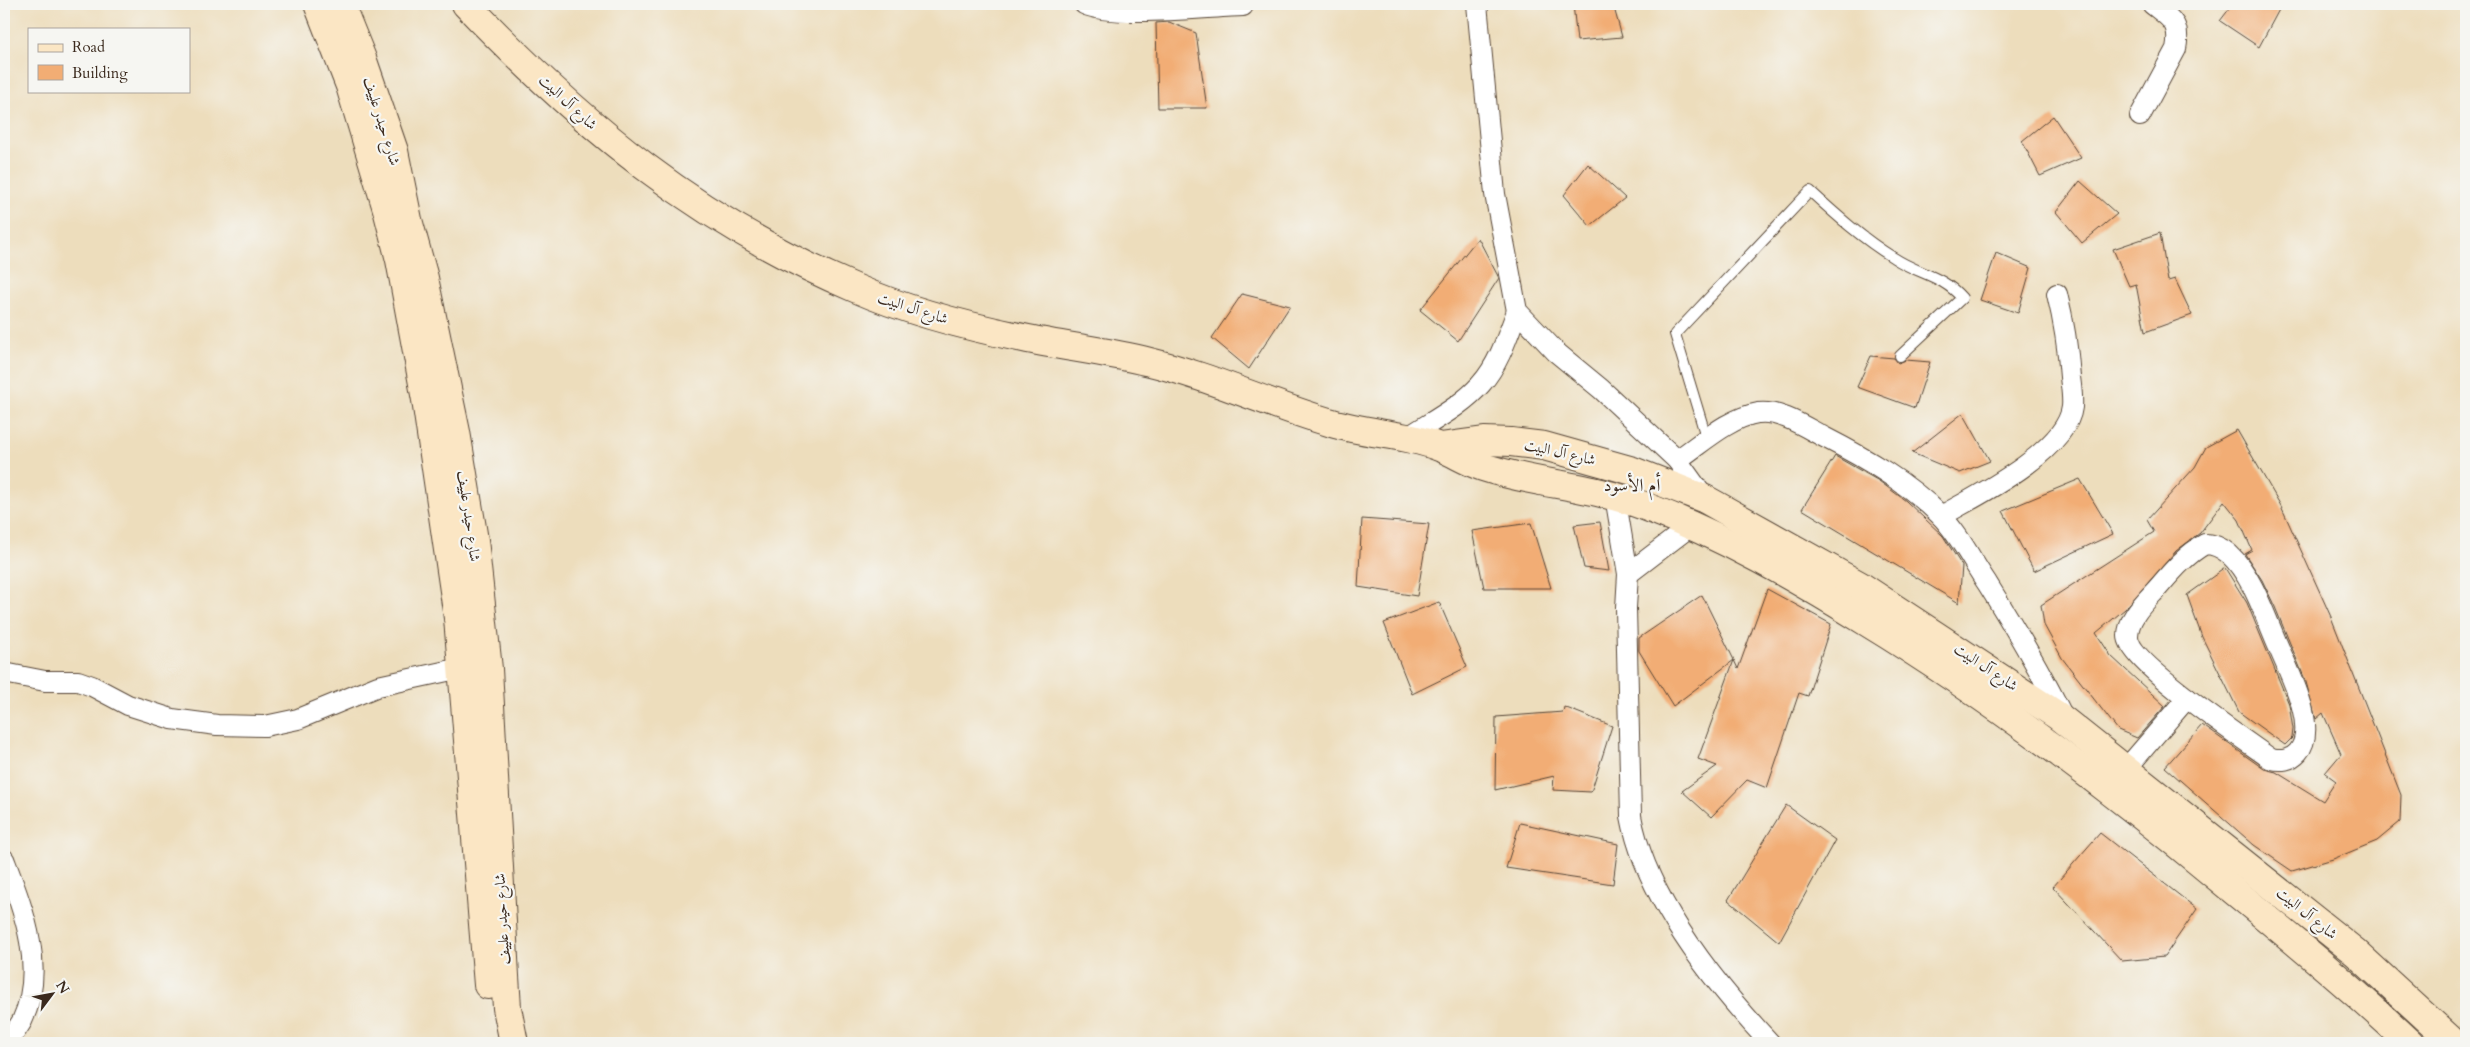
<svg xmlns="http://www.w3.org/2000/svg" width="2470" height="1047" viewBox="0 0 2470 1047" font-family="Cardo,Amiri,serif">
  <rect width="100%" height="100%" fill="#f6f6f2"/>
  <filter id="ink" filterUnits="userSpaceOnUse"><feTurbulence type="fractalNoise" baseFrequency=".02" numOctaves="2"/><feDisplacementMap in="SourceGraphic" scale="10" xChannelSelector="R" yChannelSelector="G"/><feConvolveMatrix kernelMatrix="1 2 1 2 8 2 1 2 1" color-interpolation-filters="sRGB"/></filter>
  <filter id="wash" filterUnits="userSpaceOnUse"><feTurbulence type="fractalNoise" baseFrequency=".0096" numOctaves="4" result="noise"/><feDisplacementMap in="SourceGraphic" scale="20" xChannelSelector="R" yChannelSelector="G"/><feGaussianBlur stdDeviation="1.12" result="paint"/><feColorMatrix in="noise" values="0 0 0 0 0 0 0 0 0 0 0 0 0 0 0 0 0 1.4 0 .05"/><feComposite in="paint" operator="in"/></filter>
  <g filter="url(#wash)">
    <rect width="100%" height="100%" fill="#edddbc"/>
    <g id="blocks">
      <g fill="#f2ad74">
        <path d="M1573,4H1613L1622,37L1577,41Z"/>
        <path d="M2233,4H2282L2259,47L2220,21Z"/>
        <path d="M1169,22L1196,33L1207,108H1158L1156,23Z"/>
        <path d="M2053,116L2081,158L2040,176L2022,141Z"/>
        <path d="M1588,164L1625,198L1590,226L1564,195Z"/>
        <path d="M2080,181L2117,214L2082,243L2056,212Z"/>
        <path d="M2160,233L2168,281L2175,279L2192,315L2145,332L2136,284L2129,286L2113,249Z"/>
        <path d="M1478,238L1499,278L1458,341L1420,310Z"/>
        <path d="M1996,253L2031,268L2018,313L1980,300Z"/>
        <path d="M1242,294L1290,306L1249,369L1212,338Z"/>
        <path d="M1871,356L1894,358L1898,363L1906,360L1930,362L1915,408L1857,387Z"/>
        <path d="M1963,413L1990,461L1960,473L1912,453Z"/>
        <path d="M2237,430L2281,506L2331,617L2401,795L2400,822L2377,841L2333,859L2292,871L2254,845L2165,767L2202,725L2264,769L2276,772L2323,801L2336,781L2325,773L2341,754L2323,713L2316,719L2306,682L2275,607L2262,580L2245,554L2252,550L2239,520L2224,501L2200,533L2176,551L2125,609L2096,633L2111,656L2165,706L2137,738L2118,730L2062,658L2044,625L2041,605L2154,532L2147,520L2195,467L2206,447Z"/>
        <path d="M1835,456L1879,481L1906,501L1943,536L1962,566L1959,603L1802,509Z"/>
        <path d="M2080,479L2113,534L2034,571L2003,511Z"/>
        <path d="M1362,519L1429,524L1417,596L1358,587Z"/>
        <path d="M1600,522L1609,571L1584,568L1574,525Z"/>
        <path d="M1531,523L1551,588H1484L1472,531Z"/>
        <path d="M2225,568L2247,603L2289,704L2293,729L2292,738L2285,745L2239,712L2202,637L2187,595Z"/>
        <path d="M1767,589L1831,624L1808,696L1799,693L1767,788L1747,780L1711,817L1682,791L1717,766L1698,759L1734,660L1738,669Z"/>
        <path d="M1702,595L1734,660L1673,706L1639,651V638Z"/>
        <path d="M1439,602L1467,667L1412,694L1384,623Z"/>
        <path d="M1564,707L1612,726L1591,792L1553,790L1554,776L1495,790L1496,717L1563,712Z"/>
        <path d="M1786,805L1835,840L1779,942L1728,900Z"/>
        <path d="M1520,823L1618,844L1613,884L1506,868Z"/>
        <path d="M2100,833L2197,909L2164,957L2122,961L2053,887Z"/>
      </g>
    </g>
  </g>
  <g filter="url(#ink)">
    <use href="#blocks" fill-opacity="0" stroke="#564536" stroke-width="1"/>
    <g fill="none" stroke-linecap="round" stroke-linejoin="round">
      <defs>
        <path id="lane" d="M1707,440L1675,334L1810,191C1836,215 1863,239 1894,258C1918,274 1942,275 1962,298L1900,356"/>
        <g id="street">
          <path d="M1084,4C1111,18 1208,7 1243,6"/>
          <path d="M1477,4L1495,194L1517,311L1556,352L1601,389L1677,460L1705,499"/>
          <path d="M2140,116L2176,49C2181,23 2171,19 2152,4"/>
          <path d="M1405,439C1430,422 1461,407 1481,384C1499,364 1508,335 1517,311"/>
          <path d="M1677,460C1701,444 1728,418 1758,413C1780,410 1805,427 1824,437C1865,458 1907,482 1940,515C1959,534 1972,561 1987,583C2015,628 2042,673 2065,721"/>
          <path d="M1615,496L1628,574L1626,608L1631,816C1646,899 1714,983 1770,1043"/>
          <path d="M1941,516C1977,496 2067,451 2072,407C2073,397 2071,386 2070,377C2068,348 2064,322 2057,294"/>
          <path d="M2205,544C2214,544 2222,548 2229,554C2253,576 2266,619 2279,648C2289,673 2319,728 2298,752C2290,761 2281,761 2271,759C2246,741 2128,662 2128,636C2128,618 2144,603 2155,591C2170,574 2185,555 2205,544Z"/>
          <path d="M1628,574L1692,525"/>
          <path d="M4,673L45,681H78L92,686L128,705L172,719L217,725L265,726L298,719L378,686L461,668"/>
          <path d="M2126,769L2187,698"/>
          <path d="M4,859C23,909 47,968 22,1021C18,1028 12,1036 7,1043"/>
        </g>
        <g id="secondary">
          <path d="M318,4L350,86L387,209L400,260L426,400L458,618L488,985"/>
          <path d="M340,4L363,61L394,151L408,220L424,278L456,432L474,540L488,669L505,976L507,1008L514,1043"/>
          <path d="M466,4C583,126 697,221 855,288C909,312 969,327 1028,339C1068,347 1110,352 1150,362C1212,377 1270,405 1332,423C1368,434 1407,434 1442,448C1456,454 1468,462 1483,467C1537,485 1592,485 1647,507C1725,537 1796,578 1867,622C1993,699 2109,787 2222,881C2286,934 2350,986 2410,1043"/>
          <path d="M1440,447L1484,441L1511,442L1544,446L1633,471L1705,499L1859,585L2058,716L2355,952L2454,1043"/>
        </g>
      </defs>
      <use href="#lane" stroke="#564536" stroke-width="12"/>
      <use href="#street" stroke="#564536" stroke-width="22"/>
      <use href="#secondary" stroke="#564536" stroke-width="30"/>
      <use href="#lane" stroke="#fff" stroke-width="10"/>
      <use href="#street" stroke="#fff" stroke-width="20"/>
      <use href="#secondary" stroke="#fbe6c4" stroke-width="28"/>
    </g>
  </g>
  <g text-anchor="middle" stroke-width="4.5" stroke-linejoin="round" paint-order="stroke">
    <g font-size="15" fill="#3b2a1e" stroke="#f6f6f2">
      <text transform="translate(568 102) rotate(43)" y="5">شارع آل البيت</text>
      <text transform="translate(382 121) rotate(73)" y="5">شارع حيدر علييف</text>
      <text transform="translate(913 308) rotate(18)" y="5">شارع آل البيت</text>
      <text transform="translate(1560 452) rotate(13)" y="5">شارع آل البيت</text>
      <text transform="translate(469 516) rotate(82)" y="5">شارع حيدر علييف</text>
      <text transform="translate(1986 667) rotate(34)" y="5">شارع آل البيت</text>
      <text transform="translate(2307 913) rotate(39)" y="5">شارع آل البيت</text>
      <text transform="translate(502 919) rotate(-93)" y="5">شارع حيدر علييف</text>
    </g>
    <g font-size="18" fill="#3b2a1e" stroke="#f6f6f2">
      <text x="1632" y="491">أم الأسود</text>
    </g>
  </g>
  <rect width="2470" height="1047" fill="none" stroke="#f6f6f2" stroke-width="20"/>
  <rect x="28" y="28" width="162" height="65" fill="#f6f6f2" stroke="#aba49d"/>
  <rect x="38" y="44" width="25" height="8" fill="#fbe6c4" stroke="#aba49d"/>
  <text x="72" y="52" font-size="15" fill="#3b2a1e">Road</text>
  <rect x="38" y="65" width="25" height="15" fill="#f2ad74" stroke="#aba49d"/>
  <text x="72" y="78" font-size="15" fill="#3b2a1e">Building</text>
  <g transform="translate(52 994) rotate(58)" stroke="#f6f6f2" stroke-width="4" paint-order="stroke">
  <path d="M0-4L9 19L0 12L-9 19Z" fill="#3b2a1e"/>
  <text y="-8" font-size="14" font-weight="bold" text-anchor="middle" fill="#3b2a1e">N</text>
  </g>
</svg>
